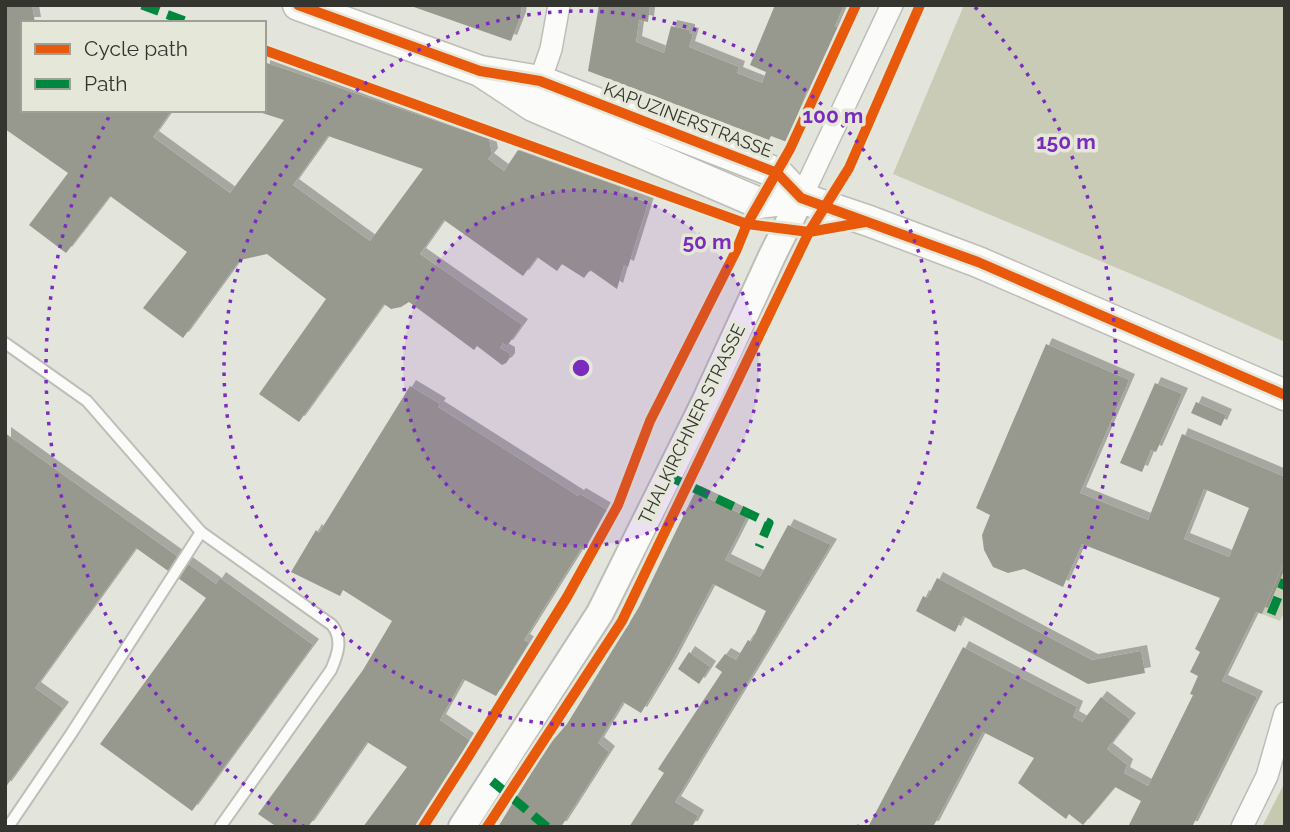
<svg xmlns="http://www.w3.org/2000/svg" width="1290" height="832" viewBox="0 0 1290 832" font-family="Raleway,sans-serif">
  <defs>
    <filter id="shadow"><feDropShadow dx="6" dy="-6" stdDeviation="0" flood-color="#0004"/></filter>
  </defs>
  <rect width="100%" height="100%" fill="#e3e4dc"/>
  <g fill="#c9cbb7">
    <path d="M964,5H1285V342L1167,289L893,174Z"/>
    <path d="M1285,560V610L1280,621L1262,614Z"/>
  </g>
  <path fill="#c6c8af" d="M1285,782V827H1262Z"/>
  <g fill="#98998e" fill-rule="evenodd" filter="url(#shadow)">
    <path d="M5,5H32L35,23H23V110H172L153,137L230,193L284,120L256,111L264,110V62L489,139L492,154L488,159L504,171L518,150L621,187L620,192L648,203L628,267L624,265L617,289L590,270L584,278L562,264L557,271L537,257L523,276L444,220L420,254L522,325L507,346L503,343L500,348L509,353V359L506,363L502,365L477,346L474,350L409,302L401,307L391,309L384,304L299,422L259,394L326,299L267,254L240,260L183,338L143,308L187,252L110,196L66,253L29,225L68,173L5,129ZM328,136L423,169L370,241L293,185Z"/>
    <path d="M522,5L520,18L511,41L411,6Z"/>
    <path d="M599,5H650L648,22L639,20L636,42L664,53L671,26L689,30V33L693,34L689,47L739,67L737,73L762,83L766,72L750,65L775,5H844L835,26L839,28L813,93L807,91L787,142L771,136L769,140L588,71Z"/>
    <path d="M1046,344L1129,380L1080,493L1148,520L1182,434L1285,477V560L1262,614L1256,612L1222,681L1257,697L1192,827H1128L1141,801L1115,787L1083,825L1069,814L1066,819L1018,783L1034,758L983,732L933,827H868L963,647L1077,707L1073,717L1082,722L1101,697L1130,719L1107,749L1127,765L1124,773L1148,786L1193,695L1190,694L1198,676L1190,672L1200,652L1195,649L1220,598L1082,544L1063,587L1024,569L1008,573L993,567L984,550L982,535L990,515L976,508ZM1204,489L1249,508L1229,557L1184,539Z"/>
    <path d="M1155,383L1182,394L1156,452L1151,450L1142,472L1120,463Z"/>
    <path d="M410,386L440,404L438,407L578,496L580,494L609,511L585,550L581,549L524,640L529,643L496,696L463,679L440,720L471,741L444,783L447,785L418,827H363L407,767L367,742L308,827H277L258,814L363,670L392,621L343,590L340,596L291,572L316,530L319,533Z"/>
    <path d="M1196,402L1226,415L1221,426L1191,413Z"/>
    <path d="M5,433L216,584L220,578L313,645L192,811L100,744L206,598L136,548L35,688L63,708L5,788Z"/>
    <path d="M695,492L747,517L725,560L760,577L788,525L831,545L675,802L698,816L692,827H629L664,773L658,769L722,672L715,667L725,654L736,660L748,640L751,642L766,611L713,584L670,665L641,713L623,702L598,743L609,752L561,827H498L547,747L567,724L639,607Z"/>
    <path d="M937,578L1092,660L1141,651L1145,673L1088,684L963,616L955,632L916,611L923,596L927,598Z"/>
    <path d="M689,652L710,667L699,684L678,669Z"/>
  </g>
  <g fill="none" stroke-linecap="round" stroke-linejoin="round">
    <defs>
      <g id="service">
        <path d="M5,343L87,401L201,532L332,625C343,639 338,654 331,670L220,827"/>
        <path d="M8,827L71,734L201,532"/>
      </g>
      <g id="minor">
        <path d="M540,81L551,49L559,5"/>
        <path d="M801,198L892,5"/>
        <path d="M1242,827L1267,776L1285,713"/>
      </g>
      <path id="tertiary" d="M462,827L600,613L705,402L772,256L801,198"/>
      <g id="secondary">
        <path d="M298,5L480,71L540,81L777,173L801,198"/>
        <path d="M480,71L533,106L759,203L801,198L869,221L978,262L1285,395"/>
      </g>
    </defs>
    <use href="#service" stroke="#bcbeb7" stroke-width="14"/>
    <use href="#minor" stroke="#bcbeb7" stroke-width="24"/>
    <use href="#tertiary" stroke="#bcbeb7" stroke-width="30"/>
    <use href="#secondary" stroke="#bcbeb7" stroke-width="33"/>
    <use href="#service" stroke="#fbfbfa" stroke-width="10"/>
    <use href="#minor" stroke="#fbfbfa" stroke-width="21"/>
    <use href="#tertiary" stroke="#fbfbfa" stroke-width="26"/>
    <use href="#secondary" stroke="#fbfbfa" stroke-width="30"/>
    <g stroke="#00873e" stroke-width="9" stroke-dasharray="18 9" stroke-linecap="butt">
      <path d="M142,5L190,23"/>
      <path d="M668,476L769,523L759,547"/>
      <path d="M1271,614L1285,580"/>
      <path d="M492,781L547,827"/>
    </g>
    <defs>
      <g id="cycleway">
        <path d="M298,5L480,71L540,81L777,173L801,198L978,262L1285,395"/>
        <path d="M264,50L747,224L809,232L865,222"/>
        <path d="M423,827L468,757L567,597L618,505L650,421L736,251L747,224L790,149L856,5"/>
        <path d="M487,827L622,621L809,232L849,168L920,5"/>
      </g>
    </defs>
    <use href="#cycleway" stroke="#e5e7d9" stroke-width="15"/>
    <use href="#cycleway" stroke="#e8590c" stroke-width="10"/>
  </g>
  <circle cx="581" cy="368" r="178" fill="#7b2cbf" fill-opacity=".12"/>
  <g fill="none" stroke="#7b2cbf" stroke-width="3.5" stroke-dasharray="3.5 7">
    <circle cx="581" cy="368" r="178"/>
    <circle cx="581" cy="368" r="357"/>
    <path d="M305 827A535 535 0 0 1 111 113M975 7A535 535 0 0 1 857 827"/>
  </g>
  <g text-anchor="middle" stroke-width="7" stroke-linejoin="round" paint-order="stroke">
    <g font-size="18" fill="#353530" stroke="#e5e7d9">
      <text transform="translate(688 120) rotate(21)" y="6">KAPUZINERSTRASSE</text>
      <text transform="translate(692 424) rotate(-64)" y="6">THALKIRCHNER STRASSE</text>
    </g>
  </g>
  <circle cx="581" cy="368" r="10" fill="#7b2cbf" stroke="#e5e7d9" stroke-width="3.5"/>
  <g font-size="21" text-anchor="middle" font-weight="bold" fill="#7b2cbf" stroke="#e5e7d9" stroke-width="7" stroke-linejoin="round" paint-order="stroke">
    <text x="833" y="123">100 m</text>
    <text x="1066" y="149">150 m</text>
    <text x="707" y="249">50 m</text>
  </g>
  <rect width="1290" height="832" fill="none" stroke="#353530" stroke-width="14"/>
  <rect x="21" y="21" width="245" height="91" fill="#e5e7d9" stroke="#9fa095" stroke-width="2"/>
  <rect x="35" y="44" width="35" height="10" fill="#e8590c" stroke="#9fa095" stroke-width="2"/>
  <text x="84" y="56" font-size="21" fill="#353530">Cycle path</text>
  <rect x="35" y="79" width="35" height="10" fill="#00873e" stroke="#9fa095" stroke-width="2"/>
  <text x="84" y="91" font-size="21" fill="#353530">Path</text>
</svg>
